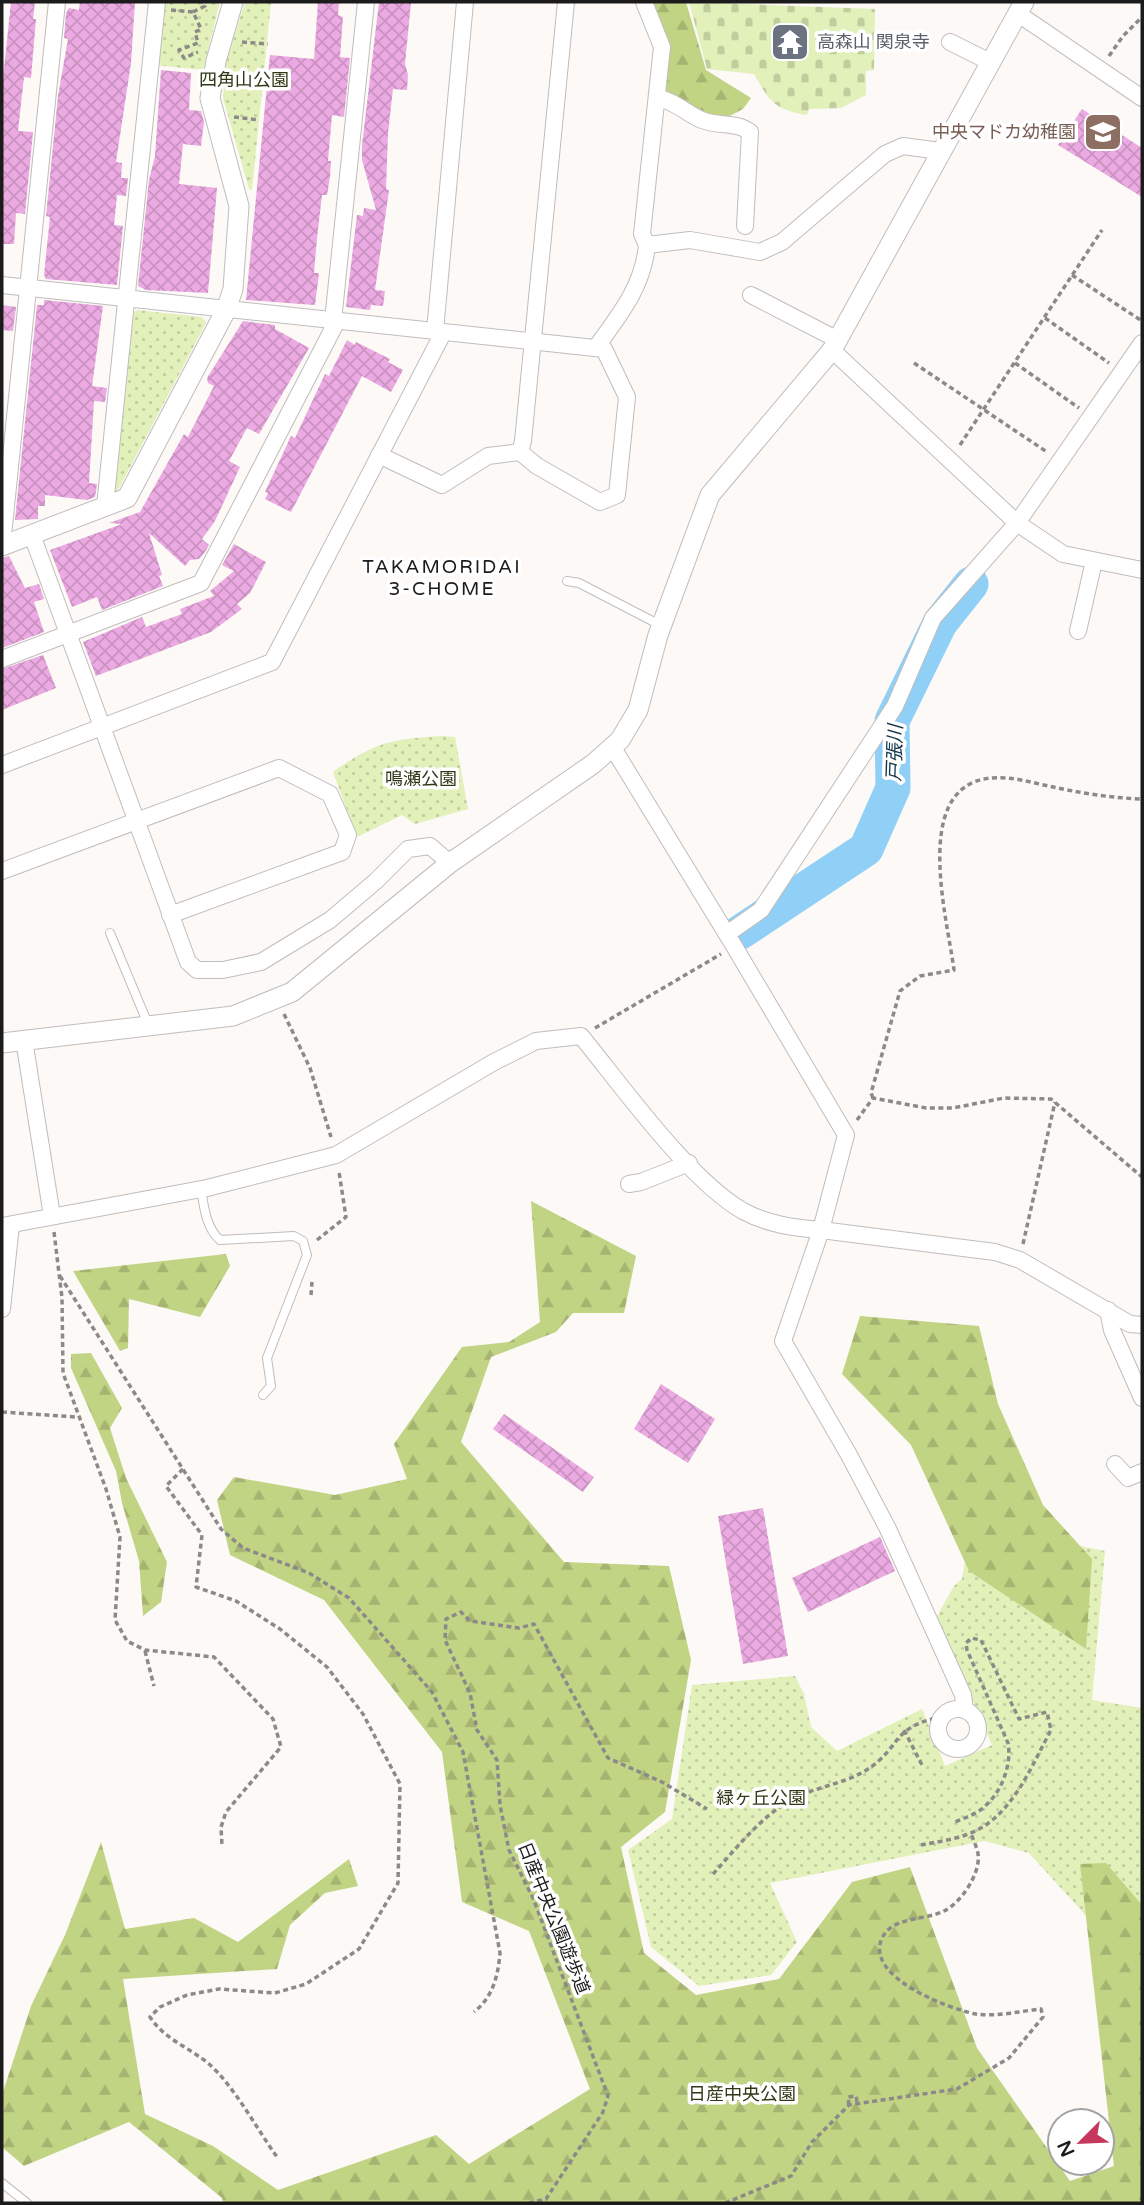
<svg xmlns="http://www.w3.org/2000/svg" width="1144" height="2205" viewBox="0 0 1144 2205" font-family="'Varela Round','Noto Sans JP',sans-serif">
  <defs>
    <pattern id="green-dots" width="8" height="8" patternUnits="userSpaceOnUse" patternTransform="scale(1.75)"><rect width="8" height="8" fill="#e2f0ba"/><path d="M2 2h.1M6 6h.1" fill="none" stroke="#c1cd9f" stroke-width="1.8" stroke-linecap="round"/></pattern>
    <pattern id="forest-firs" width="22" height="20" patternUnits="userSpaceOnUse" patternTransform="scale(1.75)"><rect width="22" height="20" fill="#c1d484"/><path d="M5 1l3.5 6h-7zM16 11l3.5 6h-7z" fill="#a5b571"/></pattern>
    <pattern id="cemetery-stones" width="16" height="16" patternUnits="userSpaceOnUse" patternTransform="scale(1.75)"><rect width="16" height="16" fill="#e2f0ba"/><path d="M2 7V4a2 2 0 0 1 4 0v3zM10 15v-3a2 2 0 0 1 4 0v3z" fill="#c1cd9f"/></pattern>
    <pattern id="building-cross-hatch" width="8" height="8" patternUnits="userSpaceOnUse" patternTransform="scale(1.75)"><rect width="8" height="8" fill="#ecaae2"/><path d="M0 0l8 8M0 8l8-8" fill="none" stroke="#ca92c1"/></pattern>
  </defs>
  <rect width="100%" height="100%" fill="#fcf9f7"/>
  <g fill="url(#green-dots)">
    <path d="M161,2H220L203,70L154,65Z"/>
    <path d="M245,2H271L252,190L249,189L223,98L226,62Z"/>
    <path d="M137,310L202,317L206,323L117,492L112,494L131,315Z"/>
    <path d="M442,736L455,737L468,809L415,824L402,815L357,837L333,772C375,742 392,739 442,736Z"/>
    <path d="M971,1525L1105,1551L1092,1700L1142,1708V1907L1099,1930L1029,1853L984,1841L770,1883L797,1942L771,1975L699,1986L651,1947L628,1850L672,1819L692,1685L795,1676L804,1694L811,1727L837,1751L922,1709L945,1766L992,1745L936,1618L954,1586L962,1579Z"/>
  </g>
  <g fill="url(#forest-firs)">
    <path d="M650,2H686L706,70L751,98L743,109L724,119L663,101Z"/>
    <path d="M531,1201L636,1256L624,1313H573L556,1332L491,1357L461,1442L564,1562L669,1566L691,1660L665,1812L621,1847L644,1953L696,1995L779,1979L852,1882L910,1867L977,2048L1070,2181L1114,2166L1080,1864L1106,1863L1142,1905V2203H223L222,2198L129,2122L24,2166L2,2147V2095L31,2006L65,1935L101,1842L125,1929L194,1918L238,1942L349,1859L358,1886L325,1893L290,1925L277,1969L123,1979L145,2114L213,2146L278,2190L436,2135L469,2164L590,2089L529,1931L462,1902L442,1752L324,1600L230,1555L217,1500L234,1477L335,1495L407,1479L394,1444L462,1347L509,1342L540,1322Z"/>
    <path d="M226,1254L230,1266L200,1317L129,1299L128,1348L120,1351L73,1271Z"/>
    <path d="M860,1316L979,1326L998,1404L1043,1505L1092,1559L1086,1649L969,1571L911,1445L842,1374Z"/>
    <path d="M91,1353L122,1408L110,1428L126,1478L167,1562L161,1602L143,1616L139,1561L122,1503L116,1471L71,1368V1354Z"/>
  </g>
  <path fill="url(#cemetery-stones)" d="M689,2L875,9L874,70L866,71V95L841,108L809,109L807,115C774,109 770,102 754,74L707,69Z"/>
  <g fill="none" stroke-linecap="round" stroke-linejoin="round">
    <path stroke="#90d0f7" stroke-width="35" d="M739,933L866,849L893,788L892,721L940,623L971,584"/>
  </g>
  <g fill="url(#building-cross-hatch)">
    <path d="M11,2H35L33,19H36L31,78L24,77L18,131L33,132L25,214L16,213L14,244H2V88Z"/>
    <path d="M80,2H135L131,63L116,162L122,163L121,178H128L126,196L117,195L114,225L123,226L117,285L46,279L44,275L50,217L46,216L58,96L68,39L64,38L66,13L69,8L79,10Z"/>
    <path d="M318,2H339L338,15L343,17L340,57L350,58L344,117L332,115L328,161H331L330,177L327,195H322L317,238L314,273H319L315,305L246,300L270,55L314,59Z"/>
    <path d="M379,2H411L405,64L408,75L407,90L393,89L388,133L386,189L389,190L375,290L385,291L383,306L371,305L370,310L346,307L357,215L363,216L364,208L376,210L362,160V145Z"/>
    <path d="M161,70L191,73L189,110L201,111L204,122L201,146L183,144L179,184L217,188L208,293L146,290L138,286L149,180L155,156Z"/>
    <path d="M1082,109L1142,148V197L1058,145Z"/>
    <path d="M44,300L103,306L92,386L107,388L105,402L94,401L89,483L97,484L95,497L87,500L45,495V506H38V519L15,520L37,305H44Z"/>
    <path d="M2,305L16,307L13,331L2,330Z"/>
    <path d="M243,321L275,325V329L309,348L259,434L247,428L229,461L240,467L215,521L202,539L209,545L205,552L199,559L190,560L185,566L149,533L162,575L159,576L163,586L102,610L97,597L72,607L50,550L122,524L109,523L140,512L184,434L188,437L214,386L208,383L207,378Z"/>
    <path d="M347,340L355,345L356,342L390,359L388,362L403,370L391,392L362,376L291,512L265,499L268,493L265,492L291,436L295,438L325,374L329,376Z"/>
    <path d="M234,544L266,562L250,593L237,604L242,609L211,632L96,676L83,642L142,617L146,627L182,614L180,609L214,596L210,591L234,571L222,565Z"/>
    <path d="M9,556L25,588L39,584L44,599L34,602L44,632L2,648V558Z"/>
    <path d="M43,655L56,688L2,710V669Z"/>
    <path d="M661,1384L715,1419L688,1463L634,1429Z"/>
    <path d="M504,1414L594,1477L583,1492L493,1429Z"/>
    <path d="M763,1508L788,1656L743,1664L718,1516Z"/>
    <path d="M880,1537L895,1571L808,1612L792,1578Z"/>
  </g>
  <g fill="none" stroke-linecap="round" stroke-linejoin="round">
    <defs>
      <g id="service">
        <path d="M567,581L579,583L662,626"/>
        <path d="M110,933L148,1024"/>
        <path d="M201,1189C204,1207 206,1228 220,1240L294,1236L303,1241L307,1255L267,1358L271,1386L263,1395"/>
        <path d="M2,2183L27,2203"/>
      </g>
      <g id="minor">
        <path d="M644,2L662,47L642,234L647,245"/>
        <path d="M1017,13L1142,98"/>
        <path d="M950,42L990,62"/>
        <path d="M658,98C675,101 687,114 702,120C719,127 735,121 750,132L745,226"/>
        <path d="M2,285L604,349L627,397L617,495L600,502L537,466L520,452"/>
        <path d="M751,295L838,340"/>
        <path d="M333,321L366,2"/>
        <path d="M435,331L465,2"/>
        <path d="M597,346C621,313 643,286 647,245L690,240L760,252L782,242L885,154L903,146L940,151"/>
        <path d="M832,350L1017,523L1063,554L1142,570"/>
        <path d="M379,455L442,485L488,456L520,452L523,441L566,2"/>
        <path d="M105,506L157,2"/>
        <path d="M32,535L188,962L197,970H223L261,962L330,920L376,881L408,849L430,846L450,863"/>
        <path d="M2,546L57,2"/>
        <path d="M1078,631L1094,561"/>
        <path d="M2,659L201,583L337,321"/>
        <path d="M2,765L272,662L443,333"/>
        <path d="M2,871L279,768L330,794L348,835L342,852L170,915"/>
        <path d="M727,934L761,910L895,706L933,618L1017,523L1142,343"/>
        <path d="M24,1040L52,1216"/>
        <path d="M629,1184L641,1182L689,1163"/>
        <path d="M2,1226L207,1188L336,1155L494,1062L536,1041L581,1036C622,1086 689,1180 743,1211C767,1224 793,1228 821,1230L846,1135L734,946L613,748"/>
        <path d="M2,1309L11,1225"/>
        <path d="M1108,1310L1112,1330L1142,1398"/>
        <path d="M1115,1464L1128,1478L1142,1472"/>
        <circle cx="958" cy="1729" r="20"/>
        <path d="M965,1710L963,1695L888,1529L849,1455L783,1341L821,1230L995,1252L1020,1260L1130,1324L1142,1325"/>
      </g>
      <g id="tertiary">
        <path d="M2,546L127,498L226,310L233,289L239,206L210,98L216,61L233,2"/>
        <path d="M2,1043L233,1016L292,992L450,863L593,764L620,740L638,710L658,635L710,495L832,350L1024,2"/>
      </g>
    </defs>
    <use href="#service" stroke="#c1bdbc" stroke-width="10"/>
    <use href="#minor" stroke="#c1bdbc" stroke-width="18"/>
    <use href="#tertiary" stroke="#c1bdbc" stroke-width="21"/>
    <g stroke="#8c8a89" stroke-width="3.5" stroke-dasharray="5 3.5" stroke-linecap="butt">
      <path d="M171,10L193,12L201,29L195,32L198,43L179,50L184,58L198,52"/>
      <path d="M193,12L205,6L202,2"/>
      <path d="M242,42L268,44"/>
      <path d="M1109,56L1123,36L1142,17"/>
      <path d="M234,117L259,120"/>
      <path d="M1072,275L1142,321"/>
      <path d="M1045,318L1109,363"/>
      <path d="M914,363L1047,452"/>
      <path d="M1015,363L1079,408"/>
      <path d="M960,445L1102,230"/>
      <path d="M284,1014L310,1068L331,1137"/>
      <path d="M595,1028L721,954"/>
      <path d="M873,1098L871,1093L900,991L920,976L954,970C947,915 906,770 1006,778C1023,779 1041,785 1058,788C1086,794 1114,798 1142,799"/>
      <path d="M857,1120L873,1098L926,1108H953L1004,1098L1051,1099L1142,1177"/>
      <path d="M54,1232L62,1298L63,1373L106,1489L120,1537L115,1620L127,1641L145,1650L214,1657L273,1719L281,1747L226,1812L221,1827L222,1846"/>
      <path d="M317,1240L346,1217L339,1172"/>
      <path d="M1023,1244L1055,1102"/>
      <path d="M60,1276L221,1529L243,1548L309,1573L349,1598L432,1692L463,1752L500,1953C498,1976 493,1997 474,2012"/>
      <path d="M311,1295L312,1282"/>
      <path d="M2,1412L76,1417"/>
      <path d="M183,1469L166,1486L202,1535L196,1587L236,1601L280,1629L327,1667L363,1714L400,1784L398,1883L359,1949L306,1984L275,1993L219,1989L187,1995L160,2007L150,2017C165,2040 189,2047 209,2064C234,2086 257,2129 277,2157"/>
      <path d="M145,1651L154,1686"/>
      <path d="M904,1730L922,1765"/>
      <path d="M921,1845C936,1842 953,1840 968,1834C1011,1819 1031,1767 1051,1730L1047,1712L1019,1719L981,1640L971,1638L966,1643L967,1650L1008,1743C1012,1764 1002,1792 984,1807C977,1814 964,1818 955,1822"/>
      <path d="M713,1874C735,1850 757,1821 786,1803C809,1788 841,1785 865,1771C902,1748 890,1727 941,1717"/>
      <path d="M849,2105L848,2097L856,2096L857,2102"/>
      <path d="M529,2203L546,2199L603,2112L608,2096L533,1898L509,1850L500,1805L497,1760L477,1730L470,1693L445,1640L446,1619L461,1612L470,1621L519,1628L534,1624L608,1758L662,1782L707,1809"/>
      <path d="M725,2203L791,2176L812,2142L849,2105L957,2089L1009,2058L1043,2017L1041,2009C1021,2011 996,2017 976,2014C949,2009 864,1977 882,1938C893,1916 924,1921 944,1911C961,1903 981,1873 978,1854C977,1847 973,1840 971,1833"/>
    </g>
    <use href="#service" stroke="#fff" stroke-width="8"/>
    <use href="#minor" stroke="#fff" stroke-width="16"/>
    <use href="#tertiary" stroke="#fff" stroke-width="19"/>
  </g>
  <defs>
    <symbol id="temple-square" viewBox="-11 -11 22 22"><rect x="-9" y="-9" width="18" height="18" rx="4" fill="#6b7280" stroke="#fff"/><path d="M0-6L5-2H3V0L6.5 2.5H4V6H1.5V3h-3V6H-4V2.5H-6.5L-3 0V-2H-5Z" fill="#fff"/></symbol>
    <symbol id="school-square" viewBox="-11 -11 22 22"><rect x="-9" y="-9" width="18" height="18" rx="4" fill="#8d6e63" stroke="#fff"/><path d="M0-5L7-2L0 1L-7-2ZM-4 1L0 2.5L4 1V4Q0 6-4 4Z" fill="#fff"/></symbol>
  </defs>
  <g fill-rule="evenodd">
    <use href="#temple-square" x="768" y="20" width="44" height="44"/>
    <use href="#school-square" x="1081" y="110" width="44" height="44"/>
  </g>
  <g text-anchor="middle" stroke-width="7" stroke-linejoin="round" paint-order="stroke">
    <g font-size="18" fill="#5b616d" stroke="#fff" text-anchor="start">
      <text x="817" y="48">高森山 関泉寺</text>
    </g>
    <g font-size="18" fill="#313816" stroke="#fff">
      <text x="244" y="86">四角山公園</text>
      <text x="421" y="785">鳴瀬公園</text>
      <text x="761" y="1804">緑ヶ丘公園</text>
      <text x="742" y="2100">日産中央公園</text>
    </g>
    <g font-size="18" fill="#785e54" stroke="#fff" text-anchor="end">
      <text x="1076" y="138">中央マドカ幼稚園</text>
    </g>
    <g font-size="18" fill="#1c1b1b" stroke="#fff">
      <text transform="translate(554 1918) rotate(68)" y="6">日産中央公園遊歩道</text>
    </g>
    <g font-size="19" letter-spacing="2" fill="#1c1b1b" stroke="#fff">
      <text x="442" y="573">TAKAMORIDAI<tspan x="442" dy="22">3-CHOME</tspan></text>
    </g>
    <g font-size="19" font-style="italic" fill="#0e3347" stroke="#fff">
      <text transform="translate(894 753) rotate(-88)" y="7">戸張川</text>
    </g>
  </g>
  <rect width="1144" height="2205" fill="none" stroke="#1c1b1b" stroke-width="7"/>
  <g transform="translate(1081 2142) rotate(246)"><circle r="33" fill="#ffffff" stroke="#a4a4a4" stroke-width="2"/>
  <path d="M0-5L12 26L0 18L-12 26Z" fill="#c6375c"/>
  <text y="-10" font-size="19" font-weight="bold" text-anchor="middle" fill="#1c1b1b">N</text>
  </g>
</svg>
